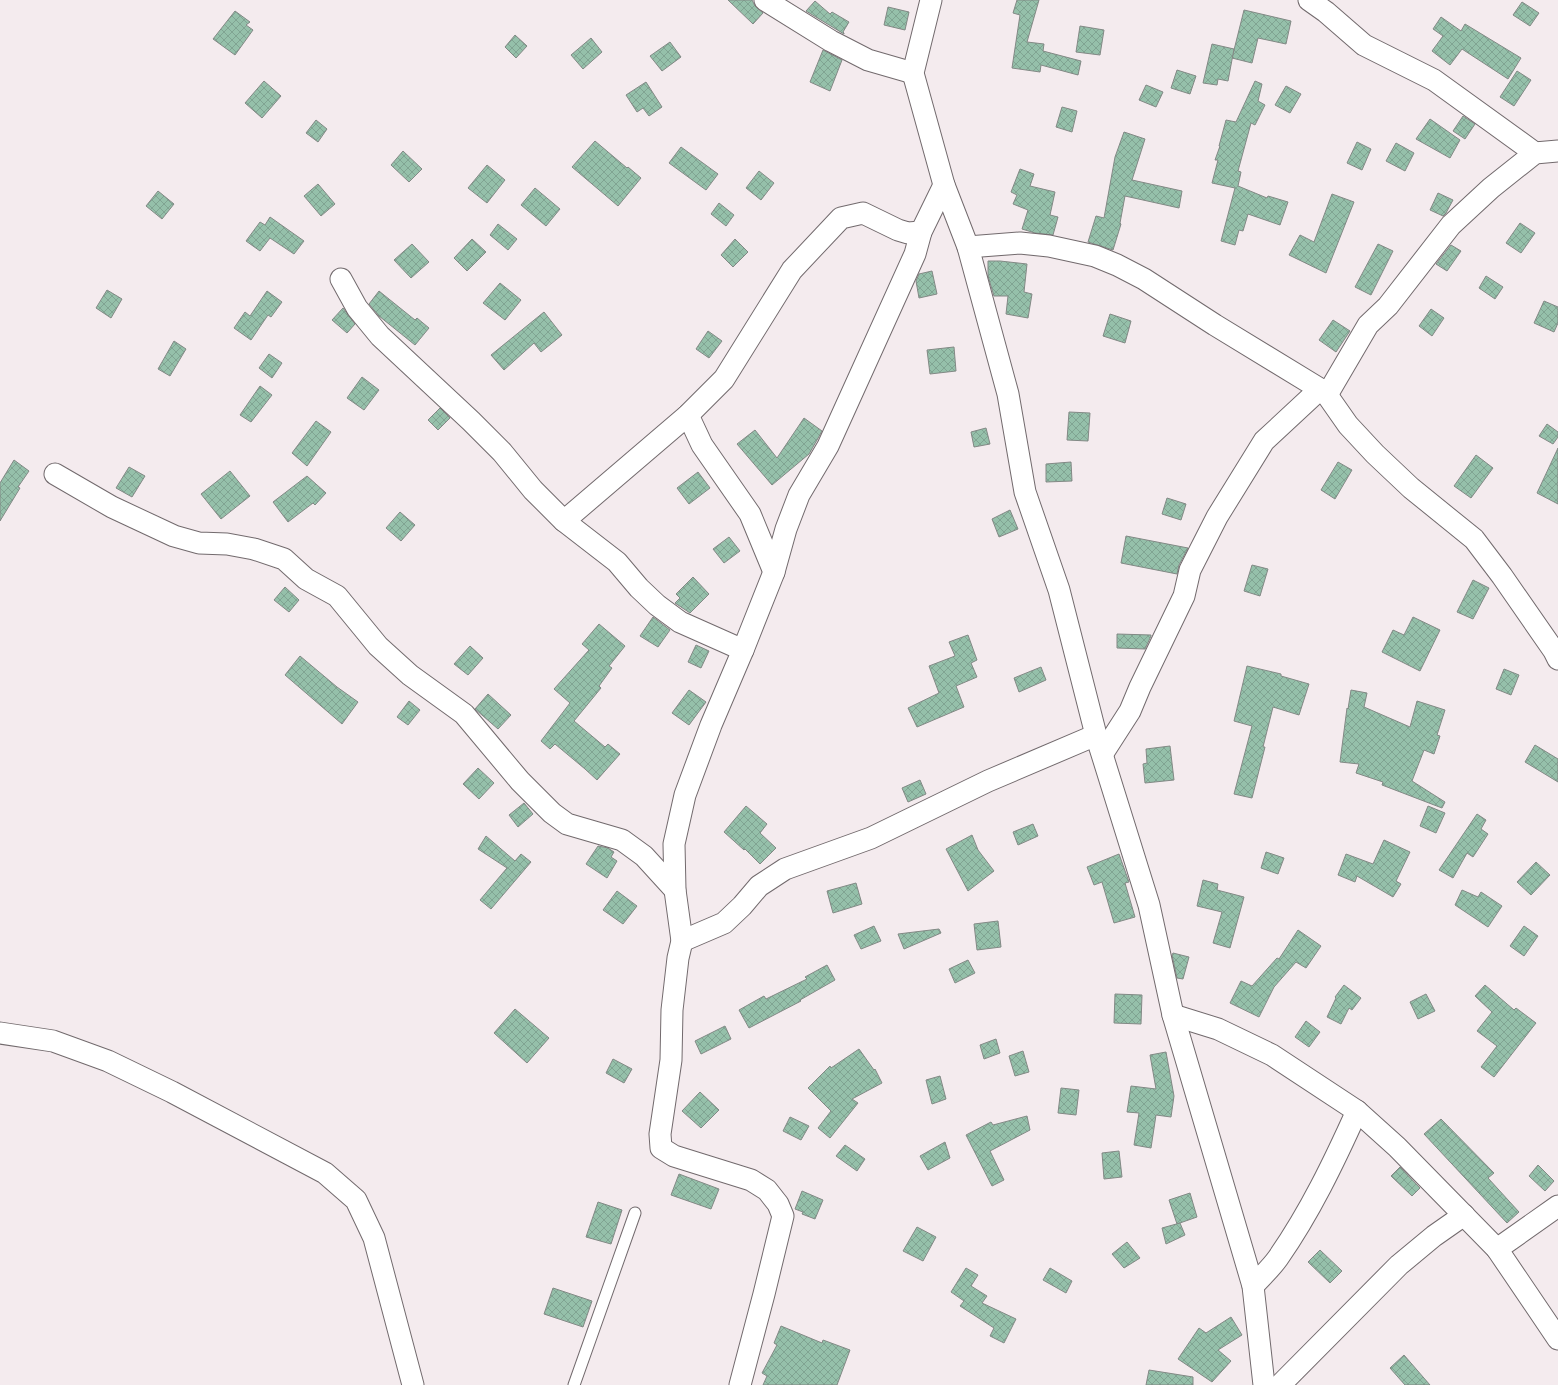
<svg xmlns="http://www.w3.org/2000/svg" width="1558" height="1385" viewBox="0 0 1558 1385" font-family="'IBM Plex Serif',serif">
  <defs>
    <pattern id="building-cross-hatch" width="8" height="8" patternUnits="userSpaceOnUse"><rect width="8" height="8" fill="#95c0aa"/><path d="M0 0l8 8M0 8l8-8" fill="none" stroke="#80a492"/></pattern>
  </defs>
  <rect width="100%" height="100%" fill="#f4ebee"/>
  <g fill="url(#building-cross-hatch)" stroke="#828985">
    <path d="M728,0H752L755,6L763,13L753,24Z"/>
    <path d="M1017,0H1039L1027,42L1044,44L1043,51L1081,61L1078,75L1041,65L1040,72L1012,68L1020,15L1013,13Z"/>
    <path d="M815,1L830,14L832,12L849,22L843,32L844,33V34L806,11Z"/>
    <path d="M1522,2L1539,13L1530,26L1513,15Z"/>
    <path d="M888,7L909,12L905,30L884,25Z"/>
    <path d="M1244,10L1291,21L1286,44L1258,38L1252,63L1232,58Z"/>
    <path d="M235,11L250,22L246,25L253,30L235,55L213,39Z"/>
    <path d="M1441,17L1461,31L1465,24L1521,58L1508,79L1462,49L1450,65L1432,51L1443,36L1433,29Z"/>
    <path d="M1080,26L1104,30L1100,55L1076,52Z"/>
    <path d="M515,35L527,46L516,58L505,47Z"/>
    <path d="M591,38L602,52L583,69L571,55Z"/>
    <path d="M670,42L681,57L662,71L650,56Z"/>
    <path d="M1212,44L1234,49L1228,81L1218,79L1217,85L1203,83Z"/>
    <path d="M823,50L842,60L830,91L810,82Z"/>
    <path d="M1177,70L1196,76L1190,94L1171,88Z"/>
    <path d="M1517,71L1531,80L1514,106L1500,97Z"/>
    <path d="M264,81L281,96L262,118L245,103Z"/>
    <path d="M1255,81L1262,84L1258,101L1265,105L1255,125L1251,123L1238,171L1241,172L1238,186L1267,198L1268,196L1288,202L1280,225L1248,214L1243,231L1239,230L1235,245L1221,241L1235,188L1212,183L1218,160H1215L1220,146H1219L1226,120L1236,122Z"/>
    <path d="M646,82L662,107L649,116L643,108L637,112L626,95Z"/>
    <path d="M1146,85L1163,92L1156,107L1139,100Z"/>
    <path d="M1286,86L1301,94L1290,113L1275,105Z"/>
    <path d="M1062,107L1077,111L1072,132L1056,127Z"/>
    <path d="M1463,116L1475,124L1465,139L1453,131Z"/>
    <path d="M1430,119L1460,140L1450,158L1416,139Z"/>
    <path d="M316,120L327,129L318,142L306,133Z"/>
    <path d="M1124,132L1145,139L1132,180L1182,191L1179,208L1125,196L1120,223L1121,224L1113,250L1088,242L1096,216L1104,218L1115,157Z"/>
    <path d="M595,141L627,168L628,167L641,178L618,206L572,167Z"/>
    <path d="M1357,142L1371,149L1362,170L1347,163Z"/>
    <path d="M1396,143L1414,153L1405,171L1386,161Z"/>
    <path d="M681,147L718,174L706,190L669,163Z"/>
    <path d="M403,151L422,169L409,182L391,165Z"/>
    <path d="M487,165L505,180L487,203L468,188Z"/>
    <path d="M1020,169L1034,174L1030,186L1055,192L1050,215L1058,217L1053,235L1035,233L1022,229L1028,210L1013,204L1017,195L1011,192Z"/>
    <path d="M759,171L774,183L761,200L746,188Z"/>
    <path d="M318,184L335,204L321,216L304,196Z"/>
    <path d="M535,188L560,209L546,226L521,205Z"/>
    <path d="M158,191L174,204L162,219L146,206Z"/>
    <path d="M1438,193L1453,200L1446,213L1443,216L1430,210Z"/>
    <path d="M1332,194L1354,202L1326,273L1289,255L1300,235L1314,242Z"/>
    <path d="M719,203L734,215L726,226L711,214Z"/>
    <path d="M270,217L304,241L294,254L270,238L260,251L246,241L260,222L265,225Z"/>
    <path d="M1520,223L1535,233L1521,253L1506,243Z"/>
    <path d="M498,224L517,239L508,250L490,235Z"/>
    <path d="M472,239L486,252L467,271L454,258Z"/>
    <path d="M735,239L748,252L733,267L721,255Z"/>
    <path d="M412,244L429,262L411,278L394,260Z"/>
    <path d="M1378,244L1393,251L1371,295L1355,287Z"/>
    <path d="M1451,245L1461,251L1447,271L1436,264Z"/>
    <path d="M988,261H1000L1027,264L1024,292L1032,294L1028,318L1006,314L1008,296H994L988,276Z"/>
    <path d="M932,271L937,294L919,298L916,281L919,274Z"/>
    <path d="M1486,276L1503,287L1495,299L1479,288Z"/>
    <path d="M500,283L521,300L505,320L483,303Z"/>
    <path d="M107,290L122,299L111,318L96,308Z"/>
    <path d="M267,291L282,302L271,317L268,315L251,340L234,328L245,312L250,316Z"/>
    <path d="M379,291L415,320L417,318L429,328L415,345L379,316L369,304Z"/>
    <path d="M1544,301L1558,307V323L1554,332L1534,323Z"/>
    <path d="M343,308L355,324L347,333L332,320Z"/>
    <path d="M1431,309L1444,318L1432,336L1419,326Z"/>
    <path d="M544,312L562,335L541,352L534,343L504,370L491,355Z"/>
    <path d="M1110,314L1131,321L1125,343L1103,336Z"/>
    <path d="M1333,320L1350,331L1336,352L1319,340Z"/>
    <path d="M708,331L722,341L709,358L696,349Z"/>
    <path d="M174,341L186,349L170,376L158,369Z"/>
    <path d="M954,347L956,371L930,374L927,350Z"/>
    <path d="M269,354L282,363L272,378L259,368Z"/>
    <path d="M362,377L379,390L364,410L347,398Z"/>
    <path d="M260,386L272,395L251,422L240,415Z"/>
    <path d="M440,408L450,418L438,430L428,420Z"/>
    <path d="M1069,412L1090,413L1088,441L1067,440Z"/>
    <path d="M804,418L822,431L817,440L809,454L772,485L737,444L755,430L777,458Z"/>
    <path d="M316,421L331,432L307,466L292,453Z"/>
    <path d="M1547,424L1558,432V437L1553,444L1539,436Z"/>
    <path d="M986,428L990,444L974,447L971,432Z"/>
    <path d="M1558,448V504L1537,493Z"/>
    <path d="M1476,455L1493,468L1471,498L1454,486Z"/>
    <path d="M14,460L29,471L18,487L20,488L0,521V483Z"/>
    <path d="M1071,462L1072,481L1046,482V464Z"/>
    <path d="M1338,462L1352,470L1335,499L1321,490Z"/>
    <path d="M129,467L145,476L132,497L116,488Z"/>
    <path d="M230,471L250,496L221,519L201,494Z"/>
    <path d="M698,472L710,488L689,504L677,488Z"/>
    <path d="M307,476L326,493L315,505L313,503L288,522L273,502Z"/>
    <path d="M1167,498L1186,504L1181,520L1162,514Z"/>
    <path d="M1010,510L1018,529L999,537L992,519Z"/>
    <path d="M400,512L415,525L401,541L386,528Z"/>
    <path d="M1126,536L1188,548L1179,565L1177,574L1121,563Z"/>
    <path d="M729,537L740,551L724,563L713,549Z"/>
    <path d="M1252,565L1268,569L1260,596L1244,591Z"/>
    <path d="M693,577L709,594L690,613L675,603L680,598L676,594Z"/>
    <path d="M1473,580L1489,588L1473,619L1457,612Z"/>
    <path d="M285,587L299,600L289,612L274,600Z"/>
    <path d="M653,617L670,630L658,647L640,636Z"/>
    <path d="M1413,617L1440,630L1420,671L1382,652L1393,630L1404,635Z"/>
    <path d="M599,624L625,646L609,666L612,668L599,686L601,688L574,721L605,747L608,744L620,754L597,780L585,769L555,744L550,749L541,741L570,703L554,689L589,650L582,644Z"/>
    <path d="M1117,634L1151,635V636L1145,649L1117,648Z"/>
    <path d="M968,635L977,660L971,663L977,677L956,686L964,707L917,727L908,708L939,693L929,666L955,656L949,642Z"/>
    <path d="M696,645L709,651L701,668L688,662Z"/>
    <path d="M470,646L483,658L468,675L454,664Z"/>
    <path d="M300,656L337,687L358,702L342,724L285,675Z"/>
    <path d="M1247,666L1281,674V676L1309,684L1299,715L1273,707L1263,747H1265L1252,798L1234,794L1252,726L1234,721Z"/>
    <path d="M1041,667L1046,680L1019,692L1014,678Z"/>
    <path d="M1504,669L1519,675L1511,695L1496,689Z"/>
    <path d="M689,690L706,702L689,725L672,713Z"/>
    <path d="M1351,690L1367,693L1364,707L1410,727L1417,701L1445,710L1437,735L1440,736L1434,754L1424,750L1412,781L1445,802L1442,808L1382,785L1383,782L1356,773L1359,764L1340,762L1347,708L1348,709Z"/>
    <path d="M488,694L511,715L498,729L475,709Z"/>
    <path d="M409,701L420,710L408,725L397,717Z"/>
    <path d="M1535,745L1558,759V782L1525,762Z"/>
    <path d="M1170,746L1174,780L1145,783L1143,764L1147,763L1146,749Z"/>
    <path d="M478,768L494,783L479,799L463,784Z"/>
    <path d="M920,780L926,794L908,802L902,788Z"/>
    <path d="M524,803L533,814L518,827L509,815Z"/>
    <path d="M746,806L767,824L760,833L776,848L760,864L745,849L744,850L724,832Z"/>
    <path d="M1428,806L1445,813L1436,833L1420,826Z"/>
    <path d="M1477,814L1486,820L1481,829L1488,834L1473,857L1467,853L1453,878L1439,870Z"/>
    <path d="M1033,824L1038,836L1018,845L1013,832Z"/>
    <path d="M972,835L978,850L994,871L968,891L946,849Z"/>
    <path d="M486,836L515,861L521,854L531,862L491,909L480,900L507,868L478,849Z"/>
    <path d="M1384,840L1410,852L1396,881L1401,884L1393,897L1357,876L1355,882L1338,875L1346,854L1373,864Z"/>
    <path d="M598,846L608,848L614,852L611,857L617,861L607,878L586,864Z"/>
    <path d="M1266,852L1284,858L1278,874L1261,868Z"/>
    <path d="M1119,854L1129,882L1125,883L1135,917L1114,923L1102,882L1094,885L1087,867Z"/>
    <path d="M1536,862L1550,875L1531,895L1517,882Z"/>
    <path d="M1203,880L1218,884L1217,890L1244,897L1230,948L1213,943L1222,912L1197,906Z"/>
    <path d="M856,883L862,904L833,913L827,891Z"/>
    <path d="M1462,890L1478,897L1481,892L1502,906L1488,927L1455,905Z"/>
    <path d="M617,891L637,906L623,924L603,910Z"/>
    <path d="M998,921L1001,947L977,950L974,924Z"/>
    <path d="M874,926L881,941L861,949L854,935Z"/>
    <path d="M1524,926L1538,936L1524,956L1510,946Z"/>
    <path d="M939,929L941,933L904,949L898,934Z"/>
    <path d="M1298,930L1321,946L1306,968L1296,962L1274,987L1259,1017L1230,1003L1241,981L1252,986L1277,958L1279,959Z"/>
    <path d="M1173,953L1189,957L1183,979L1177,978L1172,955Z"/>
    <path d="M968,960L975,973L955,983L949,969Z"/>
    <path d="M827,965L835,980L800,1000L801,1001L749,1028L739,1010L764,996L766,999L807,979L805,977Z"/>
    <path d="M1344,985L1361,998L1352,1010L1349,1008L1341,1024L1327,1017L1336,998L1335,997Z"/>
    <path d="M1485,985L1514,1010L1516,1008L1536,1023L1494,1077L1481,1067L1497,1046L1477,1031L1492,1012L1475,996Z"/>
    <path d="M1115,994L1142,995L1141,1024L1114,1023Z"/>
    <path d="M1426,994L1435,1011L1418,1019L1410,1002Z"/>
    <path d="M515,1009L549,1038L527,1063L494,1033Z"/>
    <path d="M1306,1021L1320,1032L1309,1047L1295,1037Z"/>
    <path d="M725,1026L731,1039L701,1054L695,1041Z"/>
    <path d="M996,1039L1000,1053L984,1059L980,1045Z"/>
    <path d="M859,1049L874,1070L875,1069L882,1083L852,1099L858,1103L830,1138L818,1128L831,1111L808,1088L830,1066L831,1068Z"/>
    <path d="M1023,1051L1029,1072L1015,1076L1009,1056Z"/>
    <path d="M1166,1052L1174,1096L1171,1117L1156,1115L1151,1148L1134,1145L1139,1113L1127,1112L1131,1086L1156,1089L1150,1055Z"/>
    <path d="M613,1059L632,1069L624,1083L606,1073Z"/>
    <path d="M940,1076L946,1099L932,1104L926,1080Z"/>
    <path d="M1061,1088L1079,1090L1076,1115L1058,1113Z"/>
    <path d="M700,1092L719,1110L701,1128L682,1111Z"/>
    <path d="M1027,1116L1030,1130L990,1151L1004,1180L992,1186L966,1135L991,1122L993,1125Z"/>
    <path d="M790,1117L809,1126L801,1140L783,1131Z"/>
    <path d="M1441,1119L1494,1173L1488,1178L1519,1212L1507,1223L1424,1134Z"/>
    <path d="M945,1142L950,1158L928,1170L920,1156Z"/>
    <path d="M845,1145L865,1159L857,1171L836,1156Z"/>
    <path d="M1119,1151L1122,1177L1104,1179L1102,1153Z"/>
    <path d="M1538,1165L1554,1181L1545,1191L1529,1176Z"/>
    <path d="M1400,1167L1420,1188L1412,1196L1391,1176Z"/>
    <path d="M679,1174L719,1189L711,1209L671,1195Z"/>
    <path d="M802,1191L823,1200L815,1219L802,1214L803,1212L795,1209Z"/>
    <path d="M1190,1193L1197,1217L1177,1224L1169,1200Z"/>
    <path d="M598,1202L622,1210L611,1244L586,1237Z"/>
    <path d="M1180,1223L1185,1235L1166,1244L1162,1228Z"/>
    <path d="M917,1227L936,1237L923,1261L903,1251Z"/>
    <path d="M1127,1242L1140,1258L1124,1268L1112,1254Z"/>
    <path d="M1320,1250L1342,1271L1330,1283L1308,1262Z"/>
    <path d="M966,1268L978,1275L971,1286L987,1296L982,1303L1016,1319L1004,1343L990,1336L994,1328L960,1306L964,1301L951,1292Z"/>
    <path d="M1050,1268L1072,1281L1066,1293L1043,1280Z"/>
    <path d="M553,1288L592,1301L583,1327L544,1314Z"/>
    <path d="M1231,1317L1242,1335L1218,1350L1231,1361L1212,1382L1178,1359L1199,1328L1206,1333Z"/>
    <path d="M781,1326L822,1343L823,1340L850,1350L837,1385H763L767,1376L762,1373L777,1345L774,1343Z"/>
    <path d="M1404,1355L1430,1385H1405L1390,1368Z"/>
    <path d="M1149,1370L1193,1377V1385H1146Z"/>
  </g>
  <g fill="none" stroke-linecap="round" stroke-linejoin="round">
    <defs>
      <path id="lane" d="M574,1385L635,1213"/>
      <g id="street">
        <path d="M765,0L831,41L868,60L913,73"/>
        <path d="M931,0L913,73L944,185L968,247L1008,394L1025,492L1059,590L1096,735L1149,905L1173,1015L1253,1286L1264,1385"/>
        <path d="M1309,0L1326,12L1364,45L1434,80L1535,153"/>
        <path d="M968,247L1020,243L1049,246L1095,256L1117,265L1144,279L1215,325L1320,389L1327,395L1348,425L1375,454L1411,488L1474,539L1502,576L1554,651L1558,659"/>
        <path d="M341,279L357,308L380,336L471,421L502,452L533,490L564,521L617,562L639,588L657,605L680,622L743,650"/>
        <path d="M1327,395L1368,325L1388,306L1451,225L1491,188L1535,153L1558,151"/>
        <path d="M688,415L702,445L750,514L774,572"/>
        <path d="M55,474L112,507L174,536L199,543L227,544L254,549L284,559L306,579L337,596L378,646L410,675L464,714L520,781L552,813L567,824L622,840L644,856L675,890"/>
        <path d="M564,521L688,415L724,379L792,270L841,218L863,213L898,230L908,233L921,232"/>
        <path d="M1103,753L1130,711L1140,687L1184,596L1190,570L1217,517L1264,441L1320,389"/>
        <path d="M682,941L724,923L742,906L759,886L785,869L871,838L988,781L1096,735"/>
        <path d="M1173,1015L1218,1029L1272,1055L1357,1111L1397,1147L1497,1249L1558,1339"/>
        <path d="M0,1033L53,1041L108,1061L172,1092L325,1173L356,1200L374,1238L413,1385"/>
        <path d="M1497,1249L1558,1206"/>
        <path d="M1253,1286C1261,1277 1271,1268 1278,1258C1310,1212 1334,1162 1357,1111"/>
        <path d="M740,1385L764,1294L783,1216L778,1204L767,1190L751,1180L674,1156L661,1148L660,1134L671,1060L672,1010L678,958L682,941L675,890L674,844L685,795L711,725L743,650L774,572L786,529L799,495L828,446L915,254L921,232L944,185"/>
        <path d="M1280,1385L1399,1265L1434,1236L1464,1215"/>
      </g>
    </defs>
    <use href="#lane" stroke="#726a6d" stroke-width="13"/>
    <use href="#street" stroke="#726a6d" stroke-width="23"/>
    <use href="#lane" stroke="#fff" stroke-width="11"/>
    <use href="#street" stroke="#fff" stroke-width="21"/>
  </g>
</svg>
